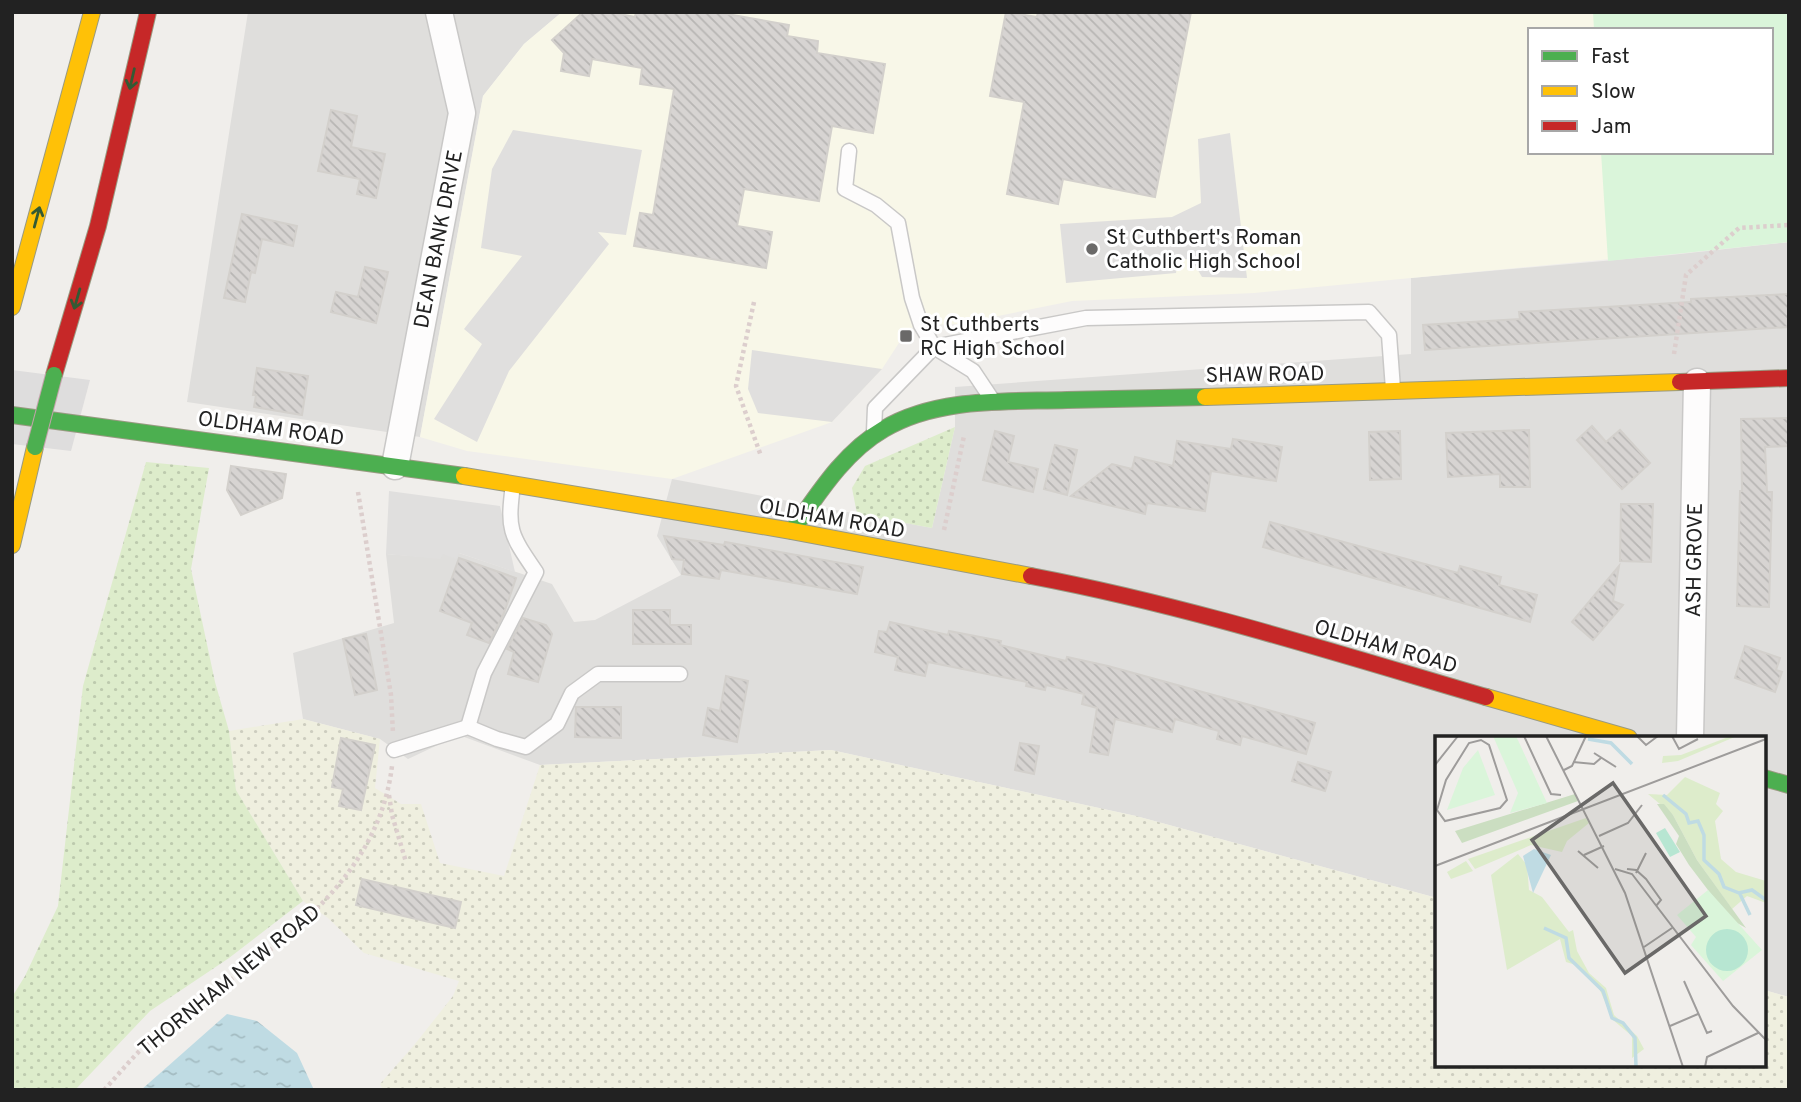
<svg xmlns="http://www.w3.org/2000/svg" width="1801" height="1102" viewBox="0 0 1801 1102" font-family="Overpass,sans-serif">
  <defs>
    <pattern id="farmland-dots" width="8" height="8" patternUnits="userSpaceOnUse" patternTransform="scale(1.75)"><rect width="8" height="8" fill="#efefdf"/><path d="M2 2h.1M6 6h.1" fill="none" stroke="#cdcdbf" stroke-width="1.8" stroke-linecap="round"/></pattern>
    <pattern id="grass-dots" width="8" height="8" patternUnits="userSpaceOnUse" patternTransform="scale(1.75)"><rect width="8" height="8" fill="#ddeccb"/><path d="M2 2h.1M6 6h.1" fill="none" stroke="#bdcaae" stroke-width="1.8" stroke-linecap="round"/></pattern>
    <pattern id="water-ripples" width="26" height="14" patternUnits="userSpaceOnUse" patternTransform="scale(1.75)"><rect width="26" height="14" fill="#bfdbe3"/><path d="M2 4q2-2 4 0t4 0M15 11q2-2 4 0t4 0" fill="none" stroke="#a4bcc2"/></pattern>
    <pattern id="building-back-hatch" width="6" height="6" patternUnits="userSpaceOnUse" patternTransform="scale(1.75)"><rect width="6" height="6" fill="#d7d4d2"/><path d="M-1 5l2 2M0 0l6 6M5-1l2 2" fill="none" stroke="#b8b6b4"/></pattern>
  </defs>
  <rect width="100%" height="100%" fill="#f0eeeb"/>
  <g fill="#dfdedc">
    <path d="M248,12H562L524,44L483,96L420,437L187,402Z"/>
    <path d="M1789,242V997L1764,990V738H1437V898L1136,816L831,750L540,765L459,735L408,759L380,739L303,719L293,653L394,623L386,554L440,558L442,554L459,553L552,584L574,622L595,620L681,575L657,536L672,479L932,528L955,427V387L1411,354V278L1671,255Z"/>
  </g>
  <path fill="#f8f7e8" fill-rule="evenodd" d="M562,12H1789V242L1254,293L1072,301L958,324L921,325L908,329L882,369L832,422L672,479L467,451L420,437L483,96L524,44ZM1530,30H1771V152H1530Z"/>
  <path fill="url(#farmland-dots)" d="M303,719L380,739L375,788L401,804H421L440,863L504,876L540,765L831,750L1136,816L1437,898V1065H1764V990L1789,997V1090H383L380,1084L415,1044L453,996L459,981L364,953L328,918L303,901L236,790L229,731Z"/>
  <g fill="url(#grass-dots)">
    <path d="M955,427L932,528L857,514L852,488L865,466Z"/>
    <path d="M146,462L209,468L191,569L215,682L229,731L236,790L303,901L229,958L150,1011L75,1090H12V997L25,976L58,906L83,686Z"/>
  </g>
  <path fill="#daf5da" d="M1593,12H1789V242L1608,261L1601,152H1771V30H1594Z"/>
  <g fill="#e0dfde">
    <path d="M513,130L642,150L626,235L598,232L609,244L509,371L477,442L434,419L482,344L464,329L522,256L481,248L492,169Z"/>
    <path d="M1230,133L1247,278L1202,277L1192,260L1178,258L1176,273L1066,283L1060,224L1172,217L1201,203L1198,139Z"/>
    <path d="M752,350L882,369L832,422L758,413L748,389Z"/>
    <path d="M389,491L500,506L515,572L459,553L456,559L443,554L440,559L386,554Z"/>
  </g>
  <path fill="url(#water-ripples)" d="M227,1014L257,1021L297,1053L314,1090H141Z"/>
  <path fill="#dedddd" d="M12,370L90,380L71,451L12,444Z"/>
  <g fill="url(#building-back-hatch)" stroke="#d3d0cc" stroke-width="2">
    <path d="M583,12H610L635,17L636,12H716L789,25L787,36L818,41L817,53L885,64L873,133L832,126L819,201L744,189L737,226L772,232L766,268L634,246L640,213L653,215L674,89L640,84L642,68L592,59L589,76L561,71L564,53L552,40Z"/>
    <path d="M1006,12L1037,17L1038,12H1191L1155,197L1063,179L1058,204L1007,194L1024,102L990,96Z"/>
    <path d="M331,110L357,116L351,147L385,154L376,198L357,194L360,179L318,171Z"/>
    <path d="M242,214L297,226L293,246L262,239L255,273L251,272L245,302L224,298Z"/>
    <path d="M365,267L388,272L376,323L331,312L336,292L358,297Z"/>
    <path d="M1789,294V327L1425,350L1423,325L1520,319L1519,312L1691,302V299Z"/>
    <path d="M257,368L308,376L302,415L254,407L256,395H253Z"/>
    <path d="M1789,418V446L1765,447L1767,492H1772L1769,607L1737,606L1740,491H1742L1741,419Z"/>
    <path d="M1592,426L1606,442L1620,430L1650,463L1622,489L1577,440Z"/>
    <path d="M1529,430L1530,487H1500V474L1448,477L1446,433Z"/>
    <path d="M995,431L1014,436L1008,462L1038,469L1033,492L983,480Z"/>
    <path d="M1400,431L1401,479L1370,480L1369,432Z"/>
    <path d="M1233,439L1282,447L1276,481L1211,471L1205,511L1147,503L1145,514L1071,496L1112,464L1132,469L1135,457L1173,466L1177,441L1231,449Z"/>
    <path d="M1055,445L1077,450L1067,495L1044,489Z"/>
    <path d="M231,466L286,474L282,498L241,515L227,490Z"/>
    <path d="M1621,504H1653L1651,562L1620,561Z"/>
    <path d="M1270,522L1458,573L1460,566L1501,577L1499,585L1537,595L1530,622L1263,547Z"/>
    <path d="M664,536L724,545L725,542L863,567L857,594L721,570L719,579L682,574L684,560L672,559Z"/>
    <path d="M459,558L516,578L504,613L489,643L467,635L472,623L440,611Z"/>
    <path d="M1619,566L1613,601L1623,605L1593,640L1572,622Z"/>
    <path d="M633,610H670V625H691V644H633Z"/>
    <path d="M523,618L546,625L552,634L538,682L508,674L514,652L507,649Z"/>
    <path d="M890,622L948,635L949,631L1001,641L1000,645L1066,661L1067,657L1108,666L1315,723L1306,754L1242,736L1240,745L1217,739L1219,731L1175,719L1172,732L1115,719L1108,755L1090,752L1097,708L1082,704L1084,694L1046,685L1045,690L1026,686L1027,682L928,662L925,676L895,670L898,657L875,652L879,631L887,632Z"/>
    <path d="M366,634L377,690L355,695L343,639Z"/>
    <path d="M1745,646L1780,658L1776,670L1782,672L1775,692L1735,678Z"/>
    <path d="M726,676L748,681L737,742L703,735L708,708L720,711Z"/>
    <path d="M576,707H621V738L575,737Z"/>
    <path d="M341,738L375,745L361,810L339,806L343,789L332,787Z"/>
    <path d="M1020,743L1039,746L1034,774L1015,770Z"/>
    <path d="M1298,762L1331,772L1325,791L1292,781Z"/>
    <path d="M362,879L461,902L455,928L356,905Z"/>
  </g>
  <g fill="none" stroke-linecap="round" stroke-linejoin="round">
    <defs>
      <g id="lane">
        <path d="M849,151L845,189L876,205L898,223L912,298L921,325L934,347L973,371L991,398"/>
        <path d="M874,431L875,408L934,347L1086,318L1369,312L1389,335L1393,389"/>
        <path d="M468,727L484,673L536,572C510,534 507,530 513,485"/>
        <path d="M394,750L468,727L497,739L526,747L557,724L572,693L598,674H680"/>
      </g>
      <g id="street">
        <path d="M395,466L462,113L439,12"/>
        <path d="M1690,738L1697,382"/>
      </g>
      <g id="fast">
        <path d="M12,415L464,476"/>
        <path d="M792,531C818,494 844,452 884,429C938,397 1007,402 1067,400C1113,399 1159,398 1205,397"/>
        <path d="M1764,778L1789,785"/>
      </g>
      <g id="slow">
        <path d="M12,307L92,12"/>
        <path d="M1205,397L1680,382"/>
        <path d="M464,476L792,531L1031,576"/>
        <path d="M12,545L35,447"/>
        <path d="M1486,697L1629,738"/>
      </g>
      <g id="jam">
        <path d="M54,375L98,226L148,12"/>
        <path d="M1680,382L1789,378"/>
        <path d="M1031,576C1185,605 1336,653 1486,697"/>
      </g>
    </defs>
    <use href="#lane" stroke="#c9c8c7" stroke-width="17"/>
    <use href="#street" stroke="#c9c8c7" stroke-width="29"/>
    <use href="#fast" stroke="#999a82" stroke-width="18"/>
    <use href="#slow" stroke="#999a82" stroke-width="18"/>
    <use href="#jam" stroke="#999a82" stroke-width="18"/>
    <g stroke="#dccecd" stroke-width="4.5" stroke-dasharray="3.5 3.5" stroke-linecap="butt">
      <path d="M754,302L736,386L761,456"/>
      <path d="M1674,354L1686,275L1739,228L1789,225"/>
      <path d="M358,492L391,695L393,733"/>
      <path d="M944,530L964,436"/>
      <path d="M389,795L392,815L406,862"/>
      <path d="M104,1090C121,1072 137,1051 156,1036C249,961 376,897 392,766"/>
    </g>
    <use href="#lane" stroke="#fdfcfc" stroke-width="14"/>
    <use href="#street" stroke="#fdfcfc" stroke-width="26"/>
    <use href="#fast" stroke="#4caf50" stroke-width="16"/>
    <use href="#slow" stroke="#ffc107" stroke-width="16"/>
    <use href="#jam" stroke="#c62828" stroke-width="16"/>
    <defs>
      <path id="fast-bridge" d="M35,447L54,375"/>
    </defs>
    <use href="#fast-bridge" stroke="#c5a2ac" stroke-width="18" stroke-linecap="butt"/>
    <use href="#fast-bridge" stroke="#4caf50" stroke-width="16"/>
  </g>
  <defs><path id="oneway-shaft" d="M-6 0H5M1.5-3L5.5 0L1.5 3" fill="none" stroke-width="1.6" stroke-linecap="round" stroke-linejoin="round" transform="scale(1.75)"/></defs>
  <g stroke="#335a34">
    <use href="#oneway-shaft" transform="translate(132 79) rotate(103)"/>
    <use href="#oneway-shaft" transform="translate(37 217) rotate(-75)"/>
    <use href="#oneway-shaft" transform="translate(77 299) rotate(106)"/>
  </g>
  <g fill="#6a6968" stroke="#fff" stroke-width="2.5">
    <circle cx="1092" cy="249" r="7"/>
    <rect x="899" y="329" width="14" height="14" rx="3.5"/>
  </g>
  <g text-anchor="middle" stroke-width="6" stroke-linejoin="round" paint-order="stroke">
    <g font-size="21" fill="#222" stroke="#fff" text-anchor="start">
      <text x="1106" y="244">St Cuthbert's Roman<tspan x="1106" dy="24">Catholic High School</tspan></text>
      <text x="920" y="331">St Cuthberts<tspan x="920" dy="24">RC High School</tspan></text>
    </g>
    <g font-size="21" fill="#222" stroke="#fff">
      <text transform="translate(438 239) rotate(-79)" y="7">DEAN BANK DRIVE</text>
      <text transform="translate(1265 374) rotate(-1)" y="7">SHAW ROAD</text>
      <text transform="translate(271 428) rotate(8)" y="7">OLDHAM ROAD</text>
      <text transform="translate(832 518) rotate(10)" y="7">OLDHAM ROAD</text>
      <text transform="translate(1694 560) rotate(-89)" y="7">ASH GROVE</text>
      <text transform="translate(1386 646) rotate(16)" y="7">OLDHAM ROAD</text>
      <text transform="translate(229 980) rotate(-39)" y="7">THORNHAM NEW ROAD</text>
    </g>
  </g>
  <g transform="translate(1435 736)">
    <rect width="331" height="331" fill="#f0eeeb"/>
    <path d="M296,0H302L243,25L227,27L228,20L246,19ZM250,41L285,57L281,68L288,75L280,85L286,123L301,136L331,145V167L312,160L297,173L262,124L238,79L213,58L232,59ZM151,82L154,87L132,105L127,116L96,109L40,133L33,123ZM83,118L92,129L94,154L107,161L134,196L138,194L142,215L154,237L171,252L179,279L202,300L209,313L197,322V300L178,284L164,252L144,230L131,226L125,203L72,234L56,139ZM31,125L38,135L16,143L12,136Z" fill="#ddeccb"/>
    <path d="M140,58L143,65L27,107L20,95ZM222,68H229L238,79L262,124L311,192L295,183L254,129L241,108L244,100Z" fill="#cbdec1"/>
    <path d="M58,0H81L112,67L75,77L83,57ZM43,14L60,59L12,74L28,32ZM273,154L327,214L288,245L256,209L261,201L242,179Z" fill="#daf5da"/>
    <path d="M230,92L245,116L235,121L221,97ZM271 214a21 21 0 1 1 42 0a21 21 0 1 1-42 0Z" fill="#b7e6d2"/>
    <path d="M99,113L116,119L98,157L88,120Z" fill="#bfdbe3"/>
    <path fill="none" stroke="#bfdbe3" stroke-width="3.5" d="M153,3L176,7L197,28M228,59L251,78L254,87L263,85L269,99V124L284,138L289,151L304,157L317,154L331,164M305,158L315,179M109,192L131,202L134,222L168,255L177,282L188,287L200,302L201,331"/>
    <path fill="none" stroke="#9e9c9b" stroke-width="2" d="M89,0L116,58L126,59M111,0L190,157L248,331M202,0L211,9L223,0M237,0L244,13L263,3M46,4L54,9L72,64L65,72L10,85L2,74L11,44L34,7ZM159,17L181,31M138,26L159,28L166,22M0,29L23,0M129,34L137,30L151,0M164,100L193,87L207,69M143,115L163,132M149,119L169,110M0,130L331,3M180,133L197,138L298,270L331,304M192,133L201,134L211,143L226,164L221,170M201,137L211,117M209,211L237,192M249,245L272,297L277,295M235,290L263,278M270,331L272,321L323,297"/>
    <path fill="#6a6968" fill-opacity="0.15" stroke="#6a6968" stroke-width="3.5" d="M178,47L271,180L190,237L97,104Z"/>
    <rect width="331" height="331" fill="none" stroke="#222" stroke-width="3.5"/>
  </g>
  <rect width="1801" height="1102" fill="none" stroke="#222222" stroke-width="28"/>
  <rect x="1528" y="28" width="245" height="126" fill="#ffffff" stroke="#a7a7a7" stroke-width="2"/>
  <rect x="1542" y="51" width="35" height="10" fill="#4caf50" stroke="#a7a7a7" stroke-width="2"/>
  <text x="1591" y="63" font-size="21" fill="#222222">Fast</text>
  <rect x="1542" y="86" width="35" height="10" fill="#ffc107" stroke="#a7a7a7" stroke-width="2"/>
  <text x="1591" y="98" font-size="21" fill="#222222">Slow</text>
  <rect x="1542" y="121" width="35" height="10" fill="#c62828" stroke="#a7a7a7" stroke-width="2"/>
  <text x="1591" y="133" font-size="21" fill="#222222">Jam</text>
</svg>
